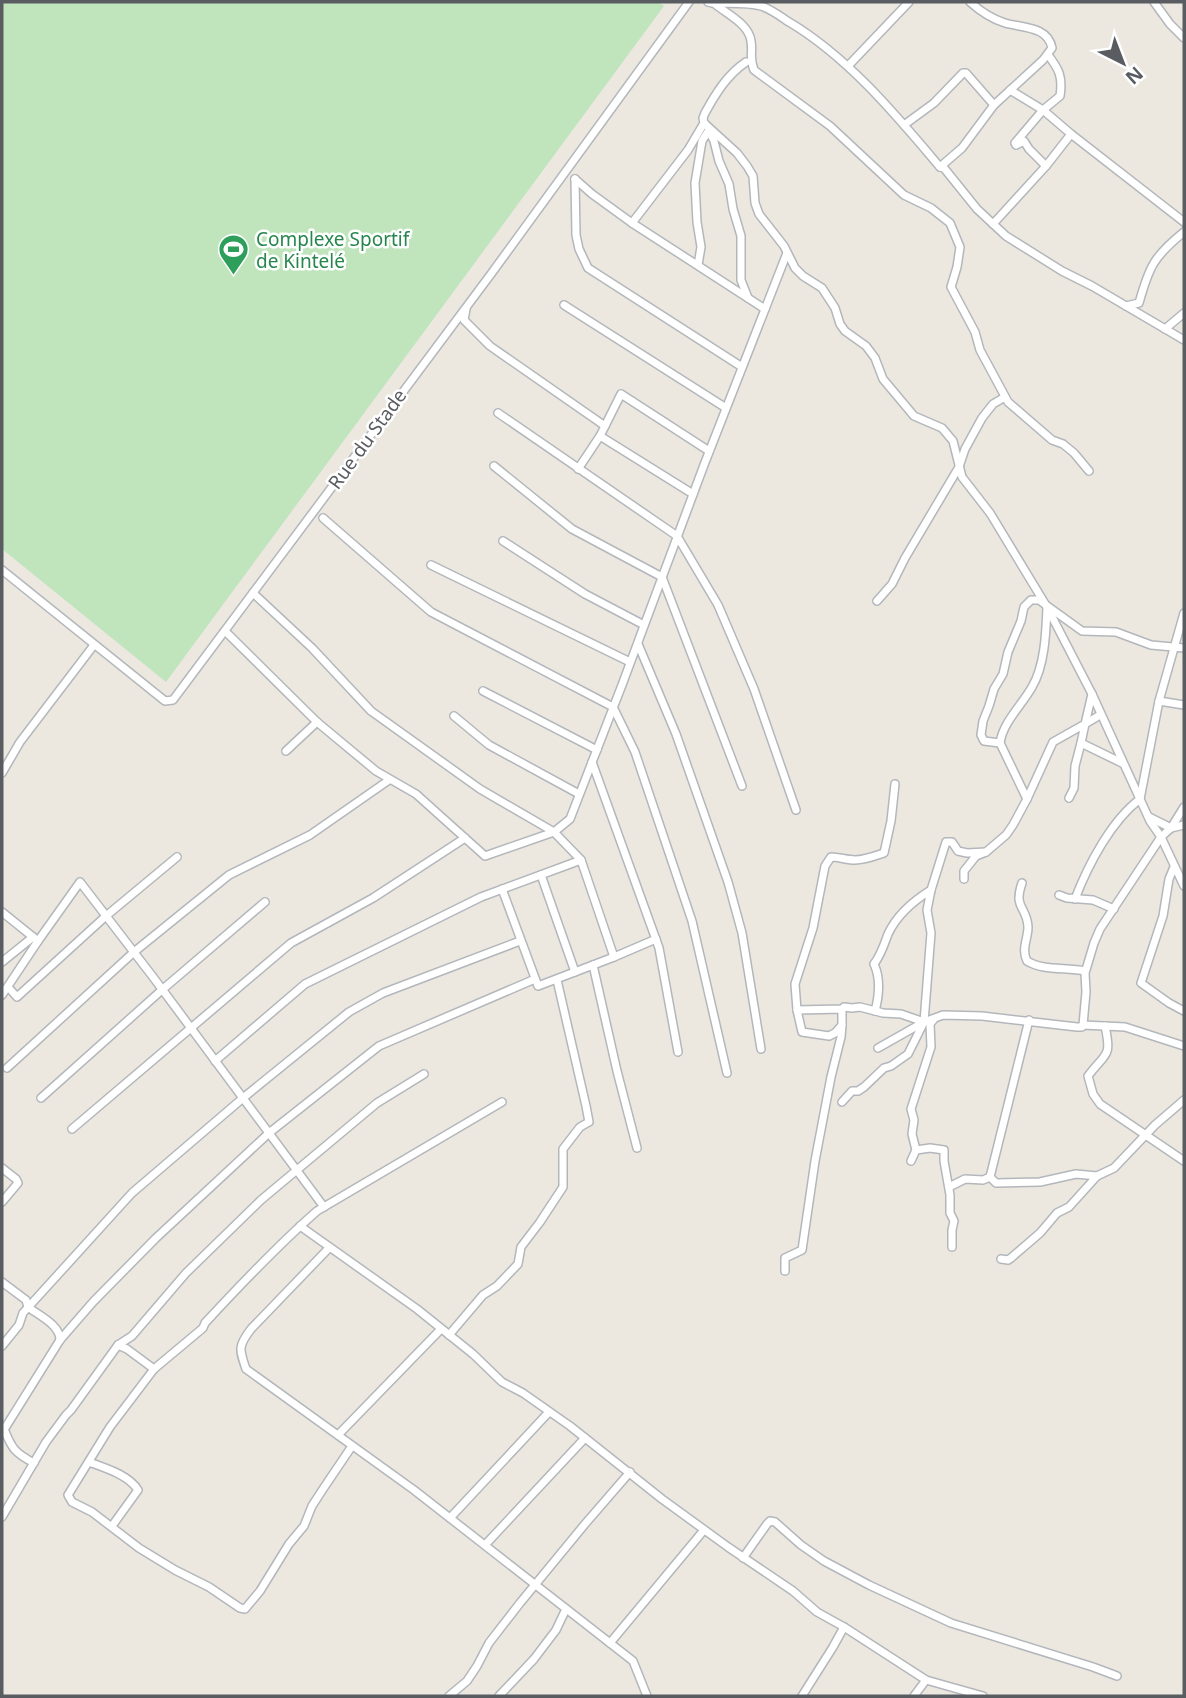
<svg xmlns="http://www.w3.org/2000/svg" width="1186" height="1698" viewBox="0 0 1186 1698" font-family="'Noto Sans',sans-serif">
  <rect width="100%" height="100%" fill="#ece8e0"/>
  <path fill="#c0e4bc" d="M2,2H658L664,6L166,682L2,549Z"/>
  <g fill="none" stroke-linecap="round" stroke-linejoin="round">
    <defs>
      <g id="minor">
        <path d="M708,2L712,3C728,4 746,2 761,6C771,9 780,16 789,22C848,57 896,115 940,167L944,168L977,209L1006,236L1062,271L1092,286L1184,340"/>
        <path d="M1154,2L1170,24L1184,38"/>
        <path d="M715,4C727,14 749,24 751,41C753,52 749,58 754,70L830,126L904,195L931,208L950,223L960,247L957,267L951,287L975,332L980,350L1008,402L1052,440L1063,444L1074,453L1089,471"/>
        <path d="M746,62C727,75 716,93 705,113L703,118L704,123L737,153L747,166L753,176L755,203L759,214L784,246L795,268L803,276L822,288L835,308L840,324L845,331L866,346L875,358L883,379L914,416L942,428L953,441L962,477L990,513L1047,607L1092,694L1150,821L1161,837L1184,886"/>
        <path d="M848,66L909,2"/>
        <path d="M1010,90L1043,110L1071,134L1184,222"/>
        <path d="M904,125L934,103L963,73H966L994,105"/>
        <path d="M709,131L714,141L719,161L729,184L733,209L741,236V280L748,298"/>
        <path d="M1046,166L1029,149L1024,141L1016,145L1015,143L1043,110L1060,96C1063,77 1059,69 1048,55"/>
        <path d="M940,167L962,148L994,105L1043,60L1052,48C1048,26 1022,28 1005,23C992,19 980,11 970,2"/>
        <path d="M575,179L576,235L579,249L588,268L742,367"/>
        <path d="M575,179L592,194L632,223L765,309"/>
        <path d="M632,223L688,150L704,123"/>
        <path d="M993,224L1046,166L1071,134"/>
        <path d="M698,265L701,247L697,222L695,183L702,141L709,130"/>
        <path d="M564,305L726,408"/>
        <path d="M1126,306L1139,303C1149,267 1154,256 1184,232"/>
        <path d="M466,309L464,320L490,346L605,426"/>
        <path d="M1165,329L1184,313"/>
        <path d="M498,413L677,536L718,605L754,689L796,810"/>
        <path d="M600,436L693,494"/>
        <path d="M494,466L572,529L662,577L742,786"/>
        <path d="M578,469L600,436L621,394L709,451"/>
        <path d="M323,518L431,612L613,707L635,752L692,921L727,1073"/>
        <path d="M503,541L585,594L644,625"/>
        <path d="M431,565L630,662"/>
        <path d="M2,570L165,701L173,700L491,274L689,2"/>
        <path d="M253,593L312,648L371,711L480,789L554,832L581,860L614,957L538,986L502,889"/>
        <path d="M877,601L892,584L905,558L959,467L965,449L982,418L993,404L1005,397"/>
        <path d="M225,631L317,722L376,771L416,794L485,856L554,832L570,819L622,685L704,465L787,253"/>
        <path d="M638,644L676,734L728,882L742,933L761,1049"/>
        <path d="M483,691L597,750"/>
        <path d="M1159,701L1184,705"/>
        <path d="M1100,715L1085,724L1081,743L1122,763"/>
        <path d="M454,716L489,745L579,794"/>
        <path d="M1000,743L984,741L981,735L983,721L989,706L994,689L1003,674L1008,652L1021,621L1024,607L1031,600H1039L1082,631L1116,632L1151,645L1184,648"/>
        <path d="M286,751L317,722"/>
        <path d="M592,762L659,948L678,1052"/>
        <path d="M2,773L20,742L94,645"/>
        <path d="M1069,798L1074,788L1075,766L1081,743"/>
        <path d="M1027,799L1000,743C1003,722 1022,705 1032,687C1045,665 1046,632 1047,607"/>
        <path d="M1149,817L1171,828L1184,825"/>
        <path d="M986,852L1006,835L1013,825L1027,799L1053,742L1085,724L1092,694"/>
        <path d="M1174,867L1169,879L1163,916L1141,983L1169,1003L1184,1011"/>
        <path d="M541,875L575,972"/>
        <path d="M1022,883C1013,909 1027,906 1028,927C1028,939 1021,949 1027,961C1043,971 1066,967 1085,971"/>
        <path d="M931,890L946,842H952L958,851L967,853L986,852L976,856L964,871V879"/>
        <path d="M1059,895L1067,898L1093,900L1114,909"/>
        <path d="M1075,899C1088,865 1111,821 1140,799L1159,701L1184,613"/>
        <path d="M2,912L38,941"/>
        <path d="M614,957L656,939"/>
        <path d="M2,962L33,937"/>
        <path d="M593,965L617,1071L637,1148"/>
        <path d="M8,987L17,997L106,916L177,857"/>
        <path d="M2,995L38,941L80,882L153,977L324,1207"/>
        <path d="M842,1009L797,1010L802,1032L829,1036L835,1033L842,1025V1009L844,1007L852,1008L860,1007L883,1013L901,1014L924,1022"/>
        <path d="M797,1010L795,984L813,928L825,866L831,857C839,857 847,860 855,860C865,860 875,856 884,853L891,821L895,784"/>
        <path d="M1029,1020L990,1177L996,1183L1040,1182L1076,1174L1097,1176"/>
        <path d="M1083,1025L1125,1027L1184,1046"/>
        <path d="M1105,1026C1112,1058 1106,1052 1088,1076L1093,1094L1100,1104L1184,1161"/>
        <path d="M878,1048L924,1022L943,1015L982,1016L1077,1027H1082L1083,1025L1086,992L1085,973L1094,943L1100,929L1161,837L1171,828L1184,807"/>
        <path d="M215,1061L305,984L481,897L581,860"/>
        <path d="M7,1068L134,952L229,875L310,835L389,780"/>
        <path d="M41,1098L163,989L265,902"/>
        <path d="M842,1102L852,1091H858L864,1087L884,1068L891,1066L908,1054L924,1022L931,933L927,910L931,890C913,901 897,915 888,934C884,945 881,955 874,964C881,979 879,996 875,1011"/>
        <path d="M72,1129L291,943L373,898L465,838"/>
        <path d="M916,1150L912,1134L914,1120L911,1109L931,1047L930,1024L934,1019"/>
        <path d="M911,1161L916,1150L930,1148L944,1150V1161L950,1195V1213L954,1221L952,1230V1247"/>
        <path d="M2,1168L16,1179L18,1183L2,1202"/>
        <path d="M949,1187L965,1179L983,1180L990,1177"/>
        <path d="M300,1226L417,1309L473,1354L502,1382L523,1393L570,1426L662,1499L728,1547L793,1591L817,1612L844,1627L926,1680L983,1696"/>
        <path d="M329,1248L251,1329C238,1346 239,1349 246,1369L414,1490L633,1661L647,1696"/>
        <path d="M1001,1259L1008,1260L1011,1258L1040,1233L1057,1213L1069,1207L1097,1176L1114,1168L1155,1125L1184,1100"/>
        <path d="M785,1271V1258L802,1250L815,1161L831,1077L841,1037L842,1025"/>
        <path d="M2,1282L26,1300L28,1307C40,1316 60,1325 60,1340"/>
        <path d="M449,1335L483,1295L497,1286L518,1264L521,1247L540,1222L563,1187V1149L580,1127L589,1122L586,1106L557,980"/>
        <path d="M118,1345L127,1349L154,1369"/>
        <path d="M2,1346L19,1325L23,1313L132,1193L243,1098L349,1012L383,993L520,941"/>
        <path d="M4,1429C12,1449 15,1453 34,1463"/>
        <path d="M2,1433L60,1340L93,1302L156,1238L269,1133L379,1046L535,979"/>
        <path d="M338,1435L441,1329"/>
        <path d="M352,1446L323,1489L312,1506L304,1526L289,1544L260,1591L245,1609L240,1608L209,1587L175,1570L139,1548L92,1512L72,1502L68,1495L110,1427L154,1369L203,1328L205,1323C242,1283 277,1246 317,1211L502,1102"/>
        <path d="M89,1462C105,1468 129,1475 138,1490L112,1526"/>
        <path d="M2,1517L46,1442L66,1415L71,1410L118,1345L132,1336L186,1273L261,1200L377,1103L424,1074"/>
        <path d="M450,1518L549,1412"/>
        <path d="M485,1545L585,1438"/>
        <path d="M743,1558L767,1524L770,1521L775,1522L801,1545L824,1561L869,1585L951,1623L1093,1667L1117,1676"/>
        <path d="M610,1643L704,1530"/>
        <path d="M449,1696L467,1681L477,1666L489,1643L520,1603L585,1524L630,1472"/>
        <path d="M499,1696L534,1659L556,1630L566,1609"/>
        <path d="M802,1696L833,1647L844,1627"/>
        <path d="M914,1696L926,1680"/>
      </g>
    </defs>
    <use href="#minor" stroke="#b3b7bb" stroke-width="10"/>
    <use href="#minor" stroke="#fff" stroke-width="7"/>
  </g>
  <defs>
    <symbol id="stadium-pin" viewBox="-11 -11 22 30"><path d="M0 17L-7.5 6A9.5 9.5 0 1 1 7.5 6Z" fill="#2e9e5b" stroke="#fff"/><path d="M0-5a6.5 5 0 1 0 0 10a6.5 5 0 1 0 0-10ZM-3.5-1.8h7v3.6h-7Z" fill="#fff"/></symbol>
  </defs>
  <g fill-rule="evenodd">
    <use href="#stadium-pin" x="216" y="232" width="35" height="47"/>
  </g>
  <g text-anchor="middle" stroke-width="5" stroke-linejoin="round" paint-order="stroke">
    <g font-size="19" fill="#27864d" stroke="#fff" text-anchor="start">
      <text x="256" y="246">Complexe Sportif<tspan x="256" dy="22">de Kintelé</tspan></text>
    </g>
    <g font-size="19" fill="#595d61" stroke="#fff">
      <text transform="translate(367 439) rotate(-54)" y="7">Rue du Stade</text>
    </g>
  </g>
  <rect width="1186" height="1698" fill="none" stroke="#595d61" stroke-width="7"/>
  <g transform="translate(1123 63) rotate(138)" stroke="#ffffff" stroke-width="5" paint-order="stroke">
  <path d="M0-5L12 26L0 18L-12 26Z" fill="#595d61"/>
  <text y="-10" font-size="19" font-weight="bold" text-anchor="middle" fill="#595d61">N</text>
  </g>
</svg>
